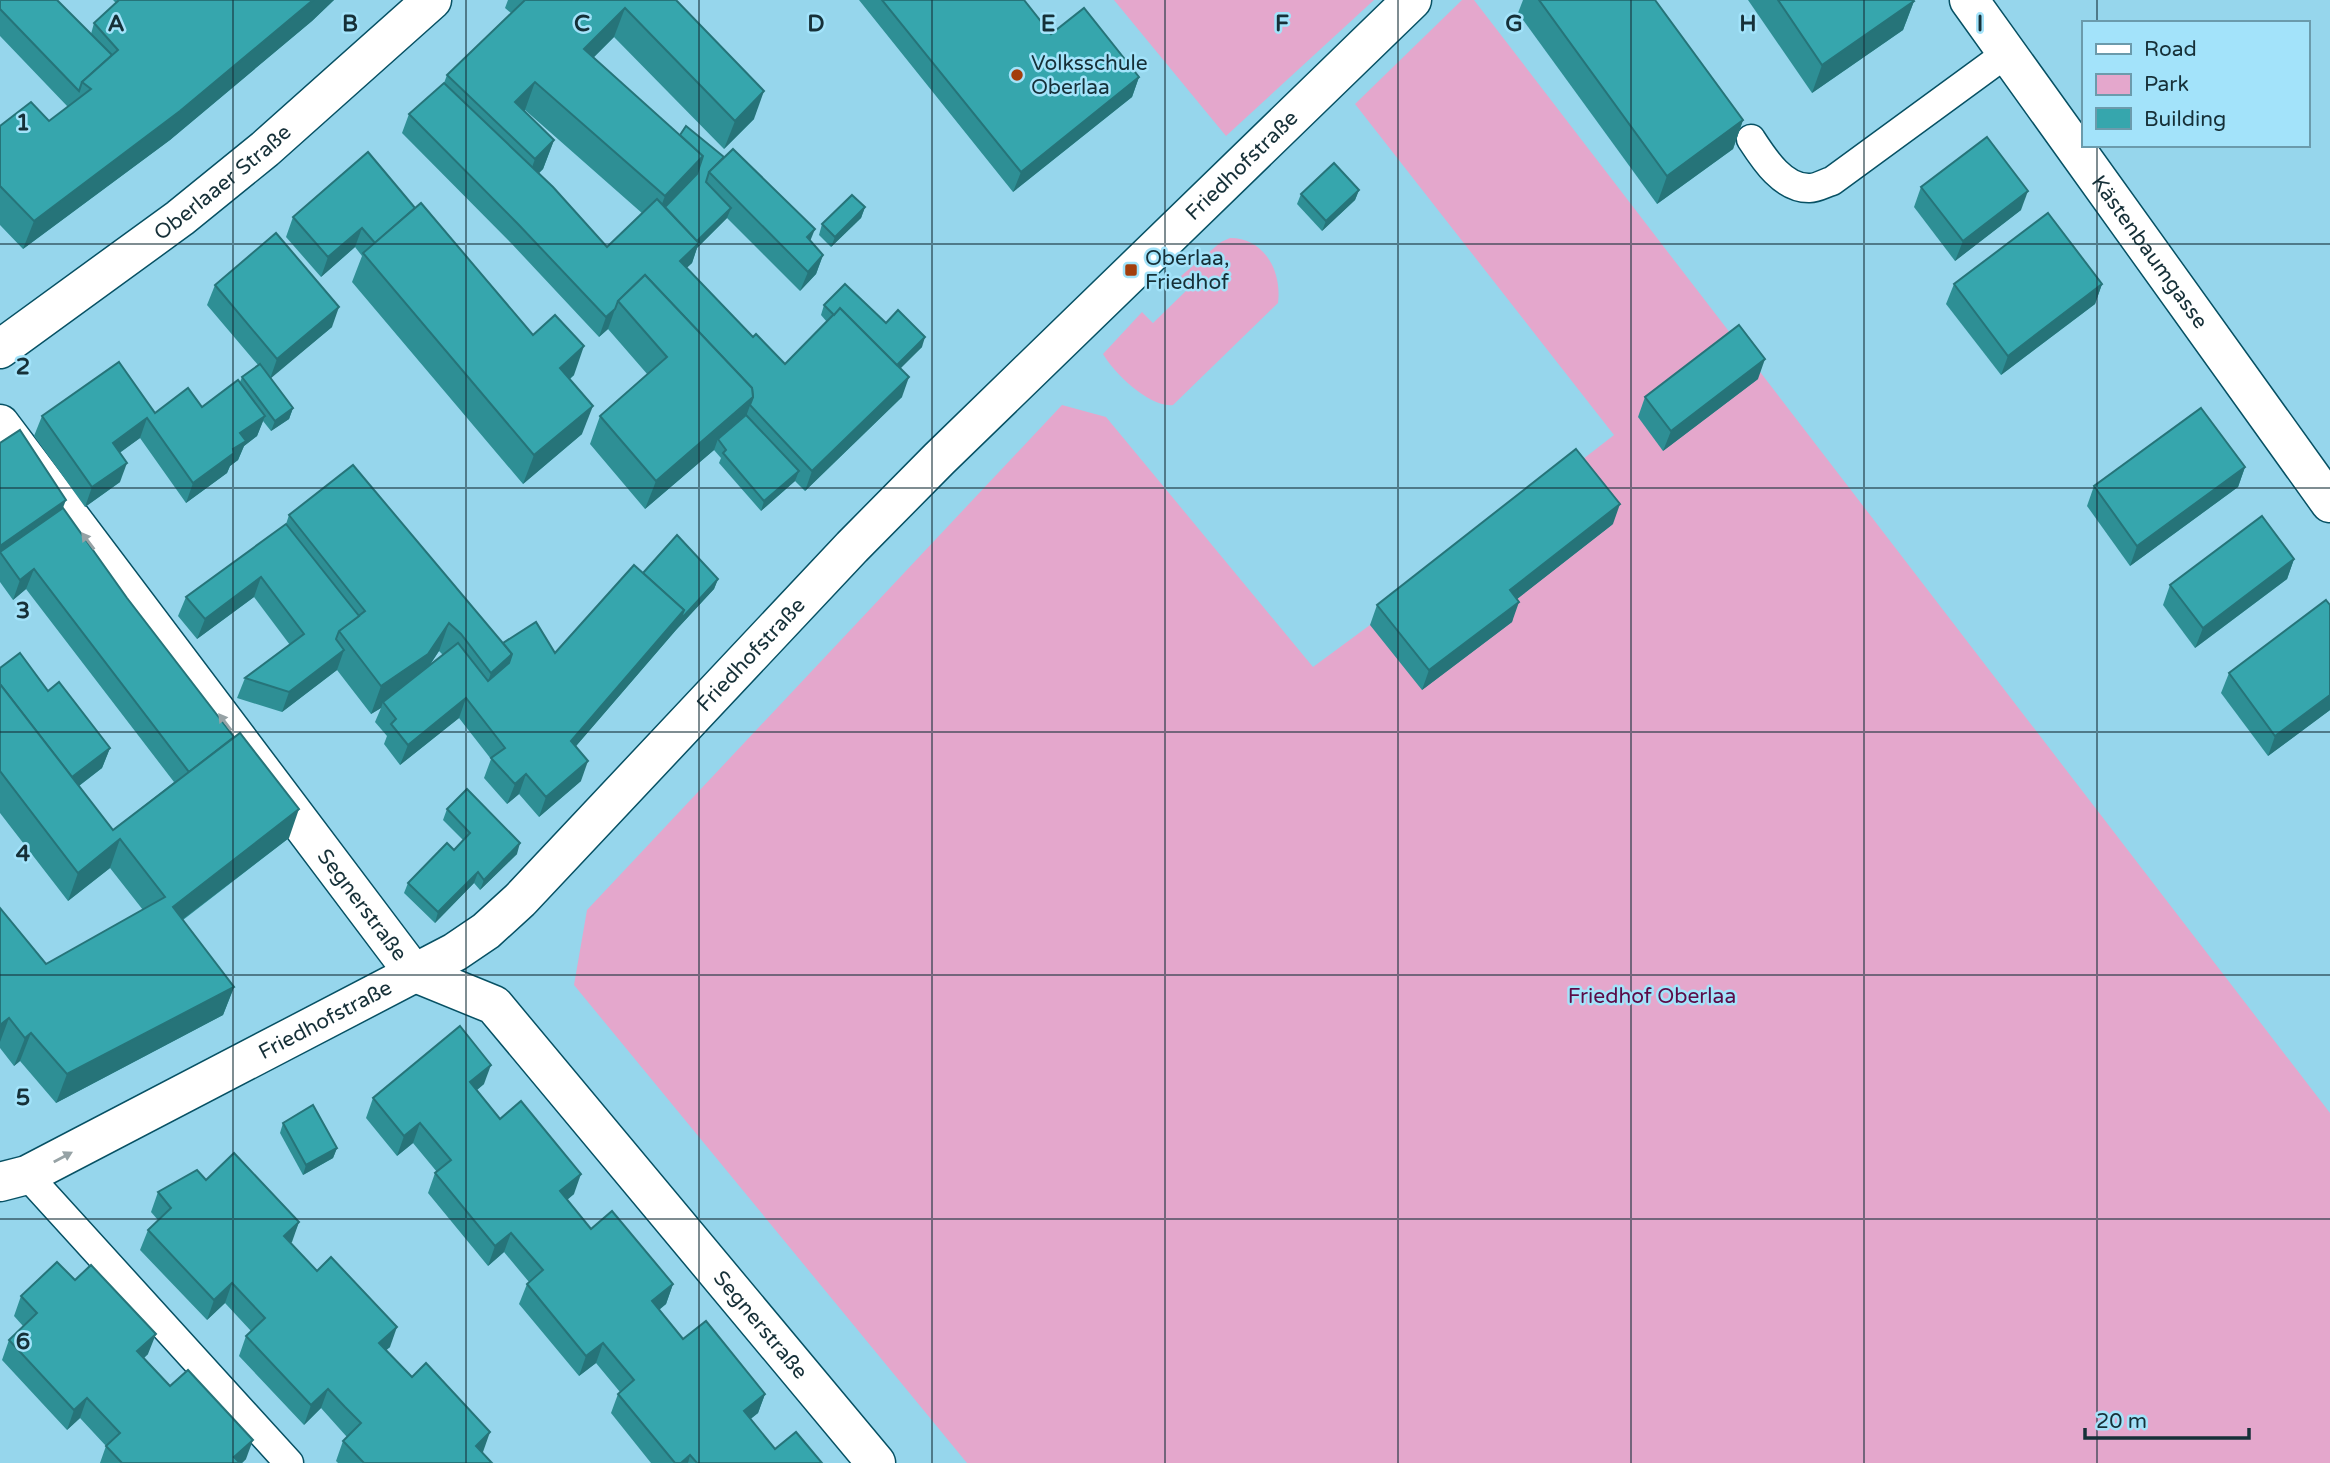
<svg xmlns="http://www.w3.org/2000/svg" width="2330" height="1463" viewBox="0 0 2330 1463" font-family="'Varela Round',sans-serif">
  <rect width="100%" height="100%" fill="#96d6ec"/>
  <g fill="#e4a7cc">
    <path d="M1114,0H1374L1226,136Z"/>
    <path d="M1462,0H1474L2330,1113V1463H967L574,985L587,910L1062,405L1106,417L1313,667L1370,625L1614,435L1355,104Z"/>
    <path d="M1230,238C1265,238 1282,272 1278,303L1173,405C1150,408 1114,373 1103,354L1142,312L1153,323L1190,287L1181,276L1221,242Z"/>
  </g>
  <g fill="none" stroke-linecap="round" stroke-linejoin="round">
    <defs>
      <g id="service">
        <path d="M1751,139C1764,159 1783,189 1810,188C1817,188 1825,183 1832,181L2007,53"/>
        <path d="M27,1175L289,1463"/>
      </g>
      <g id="minor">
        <path id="s1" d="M1969,0L2330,503"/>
        <path id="s2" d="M0,424L413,972L494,1005L876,1463"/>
        <path id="s3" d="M0,1182L27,1175L455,952L486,931L520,900L852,547L939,459L1412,0"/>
      </g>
      <g id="secondary">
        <path id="s4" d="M0,349L180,218L265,149L432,0"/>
      </g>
    </defs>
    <use href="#service" stroke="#075164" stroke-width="31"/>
    <use href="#minor" stroke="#075164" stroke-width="41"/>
    <use href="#secondary" stroke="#075164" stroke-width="41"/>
    <use href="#service" stroke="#fff" stroke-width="28"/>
    <use href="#minor" stroke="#fff" stroke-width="38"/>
    <use href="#secondary" stroke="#fff" stroke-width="38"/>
  </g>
  <g fill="#2e8f95" fill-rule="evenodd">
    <path d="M0,0L91,34L94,23L116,3L113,0H334L312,21L170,140L23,249L0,225V126L49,121L68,107L0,36Z"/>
    <path d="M508,0H676L754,119L724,149L614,37L593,58L680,135L810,241L823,255L816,274L800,291L727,218L697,248L692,263L686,268L753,337L785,364L827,322L821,315L824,305L886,323L922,347L900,368L902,397L805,491L795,481L761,511L719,463L721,458L714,450L645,509L590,444L600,416L648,375L608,329L599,337L511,243L402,133L409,114L444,83L447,75L511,13L505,8ZM525,110L643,214L607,247L539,173L543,169L554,140L524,111Z"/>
    <path d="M859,0H1024L1051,34L1139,77L1132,97L1013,192Z"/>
    <path d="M1523,0H1655L1743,120L1733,149L1657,204L1518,13Z"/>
    <path d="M1748,0H1913L1914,1L1903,30L1812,93Z"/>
    <path d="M1921,187L2021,210L1955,261L1914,207Z"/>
    <path d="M1359,190L1355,200L1322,231L1297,204L1301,194Z"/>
    <path d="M865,207L861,218L831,247L819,235L822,224Z"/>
    <path d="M415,208L533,335L574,375L570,379L582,434L523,484L352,282L362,256L355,247L321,277L286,237L293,217Z"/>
    <path d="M1954,284H2102L2095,304L2001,375L1946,304Z"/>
    <path d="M215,285L332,327L270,378L293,408L289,419L271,431L263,421L257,436L244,446L238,460L230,466L227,473L186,503L140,438L120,452V482L85,507L34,436L42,416L155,413L202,407L240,382L242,377L258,365L207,305Z"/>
    <path d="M1758,379L1663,451L1638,417L1645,397Z"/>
    <path d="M0,443L63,508L289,838L183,920L234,987L223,1015L56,1103L20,1061L14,1066L0,1048V908L46,964L143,910L110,868L68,901L0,813V668L48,691L110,748L102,768L79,786L113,830L174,782L26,589L13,600L0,582Z"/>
    <path d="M2245,467L2238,487L2130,566L2087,506L2094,486Z"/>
    <path d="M289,515L503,643L555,653L643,573L718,579L714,589L676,630L576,746L581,781L539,817L519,794L507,804L484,778L491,759L459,718L400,765L384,744L387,736L375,722L381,708L371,714L337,670L282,712L237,698L245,678L290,645L254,597L197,639L178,616L186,597L286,524ZM439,651L443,655L429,666Z"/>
    <path d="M1613,524L1517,599L1512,622L1422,690L1370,625L1377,605Z"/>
    <path d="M2294,559L2287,579L2195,648L2163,605L2170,585Z"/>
    <path d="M2330,605V710L2268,756L2221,693L2229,673Z"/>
    <path d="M447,809L517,854L480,890L474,883L435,923L404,893L408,883L454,850L463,840L443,820Z"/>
    <path d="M484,1084L477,1090L500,1119L574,1194L567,1200L591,1229L673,1284L666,1304L659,1310L683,1339L765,1394L758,1413L750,1419L775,1449L822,1463H651L611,1413L618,1394L620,1392L596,1363L579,1376L519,1304L527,1284L529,1282L504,1252L488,1266L428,1193L435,1173L437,1172L413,1143L397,1156L366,1118L373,1098Z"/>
    <path d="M283,1123L337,1148L333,1158L303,1175L280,1133Z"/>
    <path d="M206,1180L299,1222L290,1243L390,1347L386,1350L483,1452H482L492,1463H338L336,1461L343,1441L347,1437L338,1427L321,1408L304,1425L239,1356L246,1336L251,1331L225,1303L207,1320L140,1250L148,1230L158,1220L151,1212L158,1192Z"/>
    <path d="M21,1296L148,1354L144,1358L170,1386L246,1459L242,1463H100L106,1446L80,1418L67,1430L2,1360L9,1340L23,1326L14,1316Z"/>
  </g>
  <g fill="#267479">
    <path d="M313,0H334L312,21L170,140L23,249L34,221Z"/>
    <path d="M1914,1L1903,30L1812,93L1822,65Z"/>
    <path d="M625,8L614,37L573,78L584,49Z"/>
    <path d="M1139,77L1132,97L1013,192L1021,172Z"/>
    <path d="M535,82L525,110L504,130L515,102Z"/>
    <path d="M764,91L754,119L724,149L735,121Z"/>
    <path d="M1743,120L1733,149L1657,204L1667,176Z"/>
    <path d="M554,140L543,169L525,187L535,159Z"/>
    <path d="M703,156L693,184L658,214L665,196Z"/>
    <path d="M1359,190L1355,200L1322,231L1326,221Z"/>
    <path d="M2028,191L2021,210L1955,261L1963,241Z"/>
    <path d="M865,207L861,218L831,247L835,237Z"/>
    <path d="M731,208L727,218L697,248L692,263L673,281L680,261L691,248Z"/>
    <path d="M362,228L355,247L321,277L328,257Z"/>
    <path d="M815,229L807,249V237Z"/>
    <path d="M823,255L816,274L800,291L808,272Z"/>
    <path d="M2102,284L2095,304L2001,375L2008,356Z"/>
    <path d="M339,307L332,327L270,379L277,359Z"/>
    <path d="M615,309L608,329L599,337L606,317Z"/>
    <path d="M925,337L922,347L887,382L891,371Z"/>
    <path d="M584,346L574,375L550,396L560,368Z"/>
    <path d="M1765,359L1758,379L1663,451L1671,431Z"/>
    <path d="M909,377L902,397L805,491L812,471Z"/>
    <path d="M753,397L743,425L718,439L714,450L645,509L656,481Z"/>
    <path d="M593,406L582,434L523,484L534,455Z"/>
    <path d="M293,408L289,419L271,431L275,421Z"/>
    <path d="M265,416L257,436L244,446L238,460L230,466L227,473L186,503L193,483L240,433Z"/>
    <path d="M147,418L140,438L106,463L113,443Z"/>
    <path d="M127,463L120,482L85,507L92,487Z"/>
    <path d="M2245,467L2238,487L2130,566L2137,546Z"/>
    <path d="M799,471L795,481L761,511L764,501Z"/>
    <path d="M66,500L55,528L0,553V546Z"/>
    <path d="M1620,504L1613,524L1503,610L1510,590Z"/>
    <path d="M2294,559L2287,579L2195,648L2203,628Z"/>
    <path d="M34,569L26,589L13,600L20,580Z"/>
    <path d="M261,577L254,597L197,639L205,619Z"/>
    <path d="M718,579L714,589L676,630L564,760L571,741L684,610Z"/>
    <path d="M1519,602L1512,622L1422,690L1429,670Z"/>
    <path d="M449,623L439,651L418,683L383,702L381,708L371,714L381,686Z"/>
    <path d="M344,650L337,670L282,712L289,692Z"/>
    <path d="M512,654L502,682L481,701L491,673Z"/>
    <path d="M2330,695V710L2268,756L2275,736Z"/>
    <path d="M466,698L459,718L400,765L408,745Z"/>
    <path d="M110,748L102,768L59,801L66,781Z"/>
    <path d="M588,761L581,781L539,817L546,797Z"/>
    <path d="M526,774L519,794L507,804L515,784Z"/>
    <path d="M299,809L289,838L162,935L173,907Z"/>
    <path d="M120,839L110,868L68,901L78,873Z"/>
    <path d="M520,843L517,854L480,890L484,880Z"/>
    <path d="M478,872L474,883L435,923L438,912Z"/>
    <path d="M234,987L223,1015L56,1103L67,1074Z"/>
    <path d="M9,1018L0,1042V1025Z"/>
    <path d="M31,1033L20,1061L14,1066L25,1038Z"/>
    <path d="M491,1065L484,1084L462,1102L470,1082Z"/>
    <path d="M420,1123L413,1143L397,1156L404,1136Z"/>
    <path d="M337,1148L333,1158L303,1175L306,1165Z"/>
    <path d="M581,1174L574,1194L553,1211L560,1191Z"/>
    <path d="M299,1222L292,1242L276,1256L284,1236Z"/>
    <path d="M511,1233L504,1252L488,1266L495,1246Z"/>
    <path d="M232,1283L225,1303L207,1320L214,1300Z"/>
    <path d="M673,1284L666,1304L645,1321L652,1301Z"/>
    <path d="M397,1327L390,1347L372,1362L379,1343Z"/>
    <path d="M156,1334L148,1354L130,1371L137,1351Z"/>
    <path d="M603,1343L596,1363L579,1376L586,1356Z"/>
    <path d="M328,1389L321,1408L304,1425L311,1405Z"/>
    <path d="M765,1394L758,1413L736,1431L744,1411Z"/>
    <path d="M87,1398L80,1418L67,1430L74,1410Z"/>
    <path d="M490,1432L483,1452L472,1463L476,1446Z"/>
    <path d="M253,1440L246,1459L242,1463H232L234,1457Z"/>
    <path d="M690,1455L688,1463H681Z"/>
  </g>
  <g fill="#36a6ad" stroke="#267479" stroke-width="2">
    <path d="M0,0H57L112,55L82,82L79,91L0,9Z"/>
    <path d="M119,0H313L180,111L34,221L0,186V126L31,102L49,121L91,89L82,82L118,50L94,23Z"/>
    <path d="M525,0H676L764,91L735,121L625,8L584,49L703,156L665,196L535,82L515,102L554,140L535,159L447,75Z"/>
    <path d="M882,0H1024L1051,34L1084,8L1139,77L1021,172Z"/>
    <path d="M1539,0H1655L1743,120L1667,176Z"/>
    <path d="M1778,0H1913L1914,1L1822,65Z"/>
    <path d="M444,83L553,187L607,247L657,199L699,243L680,261L753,337L756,334L785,364L840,308L909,377L812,471L750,405L753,397L752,388L645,275L618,301L615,309L606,317L518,224L409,114Z"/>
    <path d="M686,126L724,157L709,172L706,182L731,208L697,241L665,207L697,174L703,156L680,135Z"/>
    <path d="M1987,137L2028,191L1963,241L1921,187Z"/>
    <path d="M733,149L815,229L807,237L823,255L808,272L709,172Z"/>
    <path d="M368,152L415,208L375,243L362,228L328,257L293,217Z"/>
    <path d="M1334,163L1359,190L1326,221L1301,194Z"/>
    <path d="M852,195L865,207L835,237L822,224Z"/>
    <path d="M421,203L533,335L555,315L584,346L560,368L593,406L534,455L363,253Z"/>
    <path d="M2048,213L2102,284L2008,356L1954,284Z"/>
    <path d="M276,233L339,307L277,359L215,285Z"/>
    <path d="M645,275L752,388L753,397L656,481L600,416L667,357L618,301Z"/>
    <path d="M845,284L886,323L898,310L925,337L897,365L840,308L834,315L824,305Z"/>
    <path d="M1739,325L1765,359L1671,431L1645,397Z"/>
    <path d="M119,362L155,413L188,388L202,407L238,380L265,416L240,433L246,441L233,449L234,453L193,483L147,418L113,443L127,463L92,487L42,416Z"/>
    <path d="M260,364L293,408L275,421L242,377Z"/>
    <path d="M2201,408L2245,467L2137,546L2094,486Z"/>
    <path d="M746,415L799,471L764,501L723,453L726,450L718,439Z"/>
    <path d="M20,430L66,500L0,546V443Z"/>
    <path d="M1576,449L1620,504L1510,590L1519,602L1429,670L1377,605Z"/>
    <path d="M353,465L512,654L491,673L461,634L449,623L428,654L381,686L339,631L365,611L289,515Z"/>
    <path d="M63,508L127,598L234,737L189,772L34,569L20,580L0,552Z"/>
    <path d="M2262,516L2294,559L2203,628L2170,585Z"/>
    <path d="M286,524L359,616L339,631L336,639L344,650L289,692L245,678L304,634L261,577L205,619L186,597Z"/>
    <path d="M677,535L718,579L680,620L684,610L643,573Z"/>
    <path d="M634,565L684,610L571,741L588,761L546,797L526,774L515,784L491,758L505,748L466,698L408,745L391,724L396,719L383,702L458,643L488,681L509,663L512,654L503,643L536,622L555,653Z"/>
    <path d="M2326,600L2330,605V695L2275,736L2229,673Z"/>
    <path d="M20,653L48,691L59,682L110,748L72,777L0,684V668Z"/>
    <path d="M0,684L113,830L240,733L299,809L173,907L234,987L67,1074L31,1033L25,1038L9,1018L0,1025V908L46,964L165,897L120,839L78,873L0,771Z"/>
    <path d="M467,789L520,843L484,880L478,872L438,912L408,883L447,843L454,850L470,833L447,809Z"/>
    <path d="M460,1026L491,1065L470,1082L500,1119L521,1101L581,1174L560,1191L591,1229L612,1211L673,1284L652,1301L683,1339L706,1321L765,1394L744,1411L775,1449L796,1432L822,1463H697L690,1455L681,1463H675L618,1394L634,1380L603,1343L586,1356L527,1284L543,1270L511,1233L495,1246L435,1173L451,1160L435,1141L420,1123L404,1136L373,1098Z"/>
    <path d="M313,1105L337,1148L306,1165L283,1123Z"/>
    <path d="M234,1153L299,1222L284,1236L317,1271L331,1257L397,1327L379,1343L412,1377L426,1363L490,1432L476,1446L492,1463H364L343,1441L361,1423L345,1407L328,1389L311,1405L246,1336L265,1318L232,1283L214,1300L148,1230L171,1208L158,1192L197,1170L206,1180Z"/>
    <path d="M57,1262L75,1280L91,1265L156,1334L137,1351L170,1386L188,1370L253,1440L234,1457L240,1463H122L106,1446L120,1433L87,1398L74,1410L9,1340L37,1313L21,1296Z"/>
  </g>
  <defs><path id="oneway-solid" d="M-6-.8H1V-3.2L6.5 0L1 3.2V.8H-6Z" transform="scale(1.75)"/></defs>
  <g fill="#96a2a5">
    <use href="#oneway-solid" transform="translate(88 541) rotate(-127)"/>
    <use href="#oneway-solid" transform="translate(225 722) rotate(-127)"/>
    <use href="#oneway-solid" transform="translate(63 1157) rotate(-28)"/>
  </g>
  <path fill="none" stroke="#163038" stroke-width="2" stroke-opacity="0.55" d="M233,0V1463M466,0V1463M699,0V1463M932,0V1463M1165,0V1463M1398,0V1463M1631,0V1463M1864,0V1463M2097,0V23M2097,145V1463M0,244H2330M0,488H2330M0,732H2330M0,975H2330M0,1219H2330"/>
  <g fill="#a33e0c" stroke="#a3e3fa" stroke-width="2.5">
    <circle cx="1017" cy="75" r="7"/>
    <rect x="1124" y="263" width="14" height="14" rx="3.5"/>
  </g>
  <g text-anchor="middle" stroke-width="5" stroke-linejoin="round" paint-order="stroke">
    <g font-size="21" fill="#163038" stroke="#a3e3fa" text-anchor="start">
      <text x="1031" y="70">Volksschule<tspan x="1031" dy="24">Oberlaa</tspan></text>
      <text x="1145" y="265">Oberlaa,<tspan x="1145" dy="24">Friedhof</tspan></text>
    </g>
    <g font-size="21" fill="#163038" stroke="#a3e3fa">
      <text dy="7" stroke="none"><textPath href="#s3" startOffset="1624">Friedhofstraße</textPath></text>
      <text dy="7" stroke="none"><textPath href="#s4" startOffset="278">Oberlaaer Straße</textPath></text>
      <text dy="7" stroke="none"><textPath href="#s1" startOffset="310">Kästenbaumgasse</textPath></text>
      <text dy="7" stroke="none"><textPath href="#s3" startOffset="931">Friedhofstraße</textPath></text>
      <text dy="7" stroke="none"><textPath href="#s2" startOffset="602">Segnerstraße</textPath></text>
      <text dy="7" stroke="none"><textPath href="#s3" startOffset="364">Friedhofstraße</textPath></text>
      <text dy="7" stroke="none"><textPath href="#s2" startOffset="1190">Segnerstraße</textPath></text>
    </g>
    <g font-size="21" fill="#5c0a46" stroke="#a3e3fa">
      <text x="1652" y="1003">Friedhof Oberlaa</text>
    </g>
  </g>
  <g font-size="23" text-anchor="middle" font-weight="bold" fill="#163038" stroke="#a3e3fa" stroke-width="5" stroke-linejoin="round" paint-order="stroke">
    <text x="116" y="31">A</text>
    <text x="350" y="31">B</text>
    <text x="582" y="31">C</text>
    <text x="816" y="31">D</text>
    <text x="1048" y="31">E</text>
    <text x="1282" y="31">F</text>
    <text x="1514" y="31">G</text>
    <text x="1748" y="31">H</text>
    <text x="1980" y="31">I</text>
    <text x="23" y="130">1</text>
    <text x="23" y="374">2</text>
    <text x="23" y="618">3</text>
    <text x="23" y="861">4</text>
    <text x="23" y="1105">5</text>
    <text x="23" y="1349">6</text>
  </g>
  <rect x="2082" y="21" width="228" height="126" fill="#a3e3fa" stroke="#6b9bac" stroke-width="2"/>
  <rect x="2096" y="44" width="35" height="10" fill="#ffffff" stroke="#6b9bac" stroke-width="2"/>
  <text x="2144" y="56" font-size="21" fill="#163038">Road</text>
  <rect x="2096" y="74" width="35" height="21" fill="#e4a7cc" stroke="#6b9bac" stroke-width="2"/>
  <text x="2144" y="91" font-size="21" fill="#163038">Park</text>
  <rect x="2096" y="108" width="35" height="21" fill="#36a6ad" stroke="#6b9bac" stroke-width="2"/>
  <text x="2144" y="126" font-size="21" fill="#163038">Building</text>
  <path d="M2085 1428v10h164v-10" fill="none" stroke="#163038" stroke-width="3.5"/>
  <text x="2096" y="1428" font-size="21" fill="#163038" stroke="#a3e3fa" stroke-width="5" paint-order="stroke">20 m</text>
</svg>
